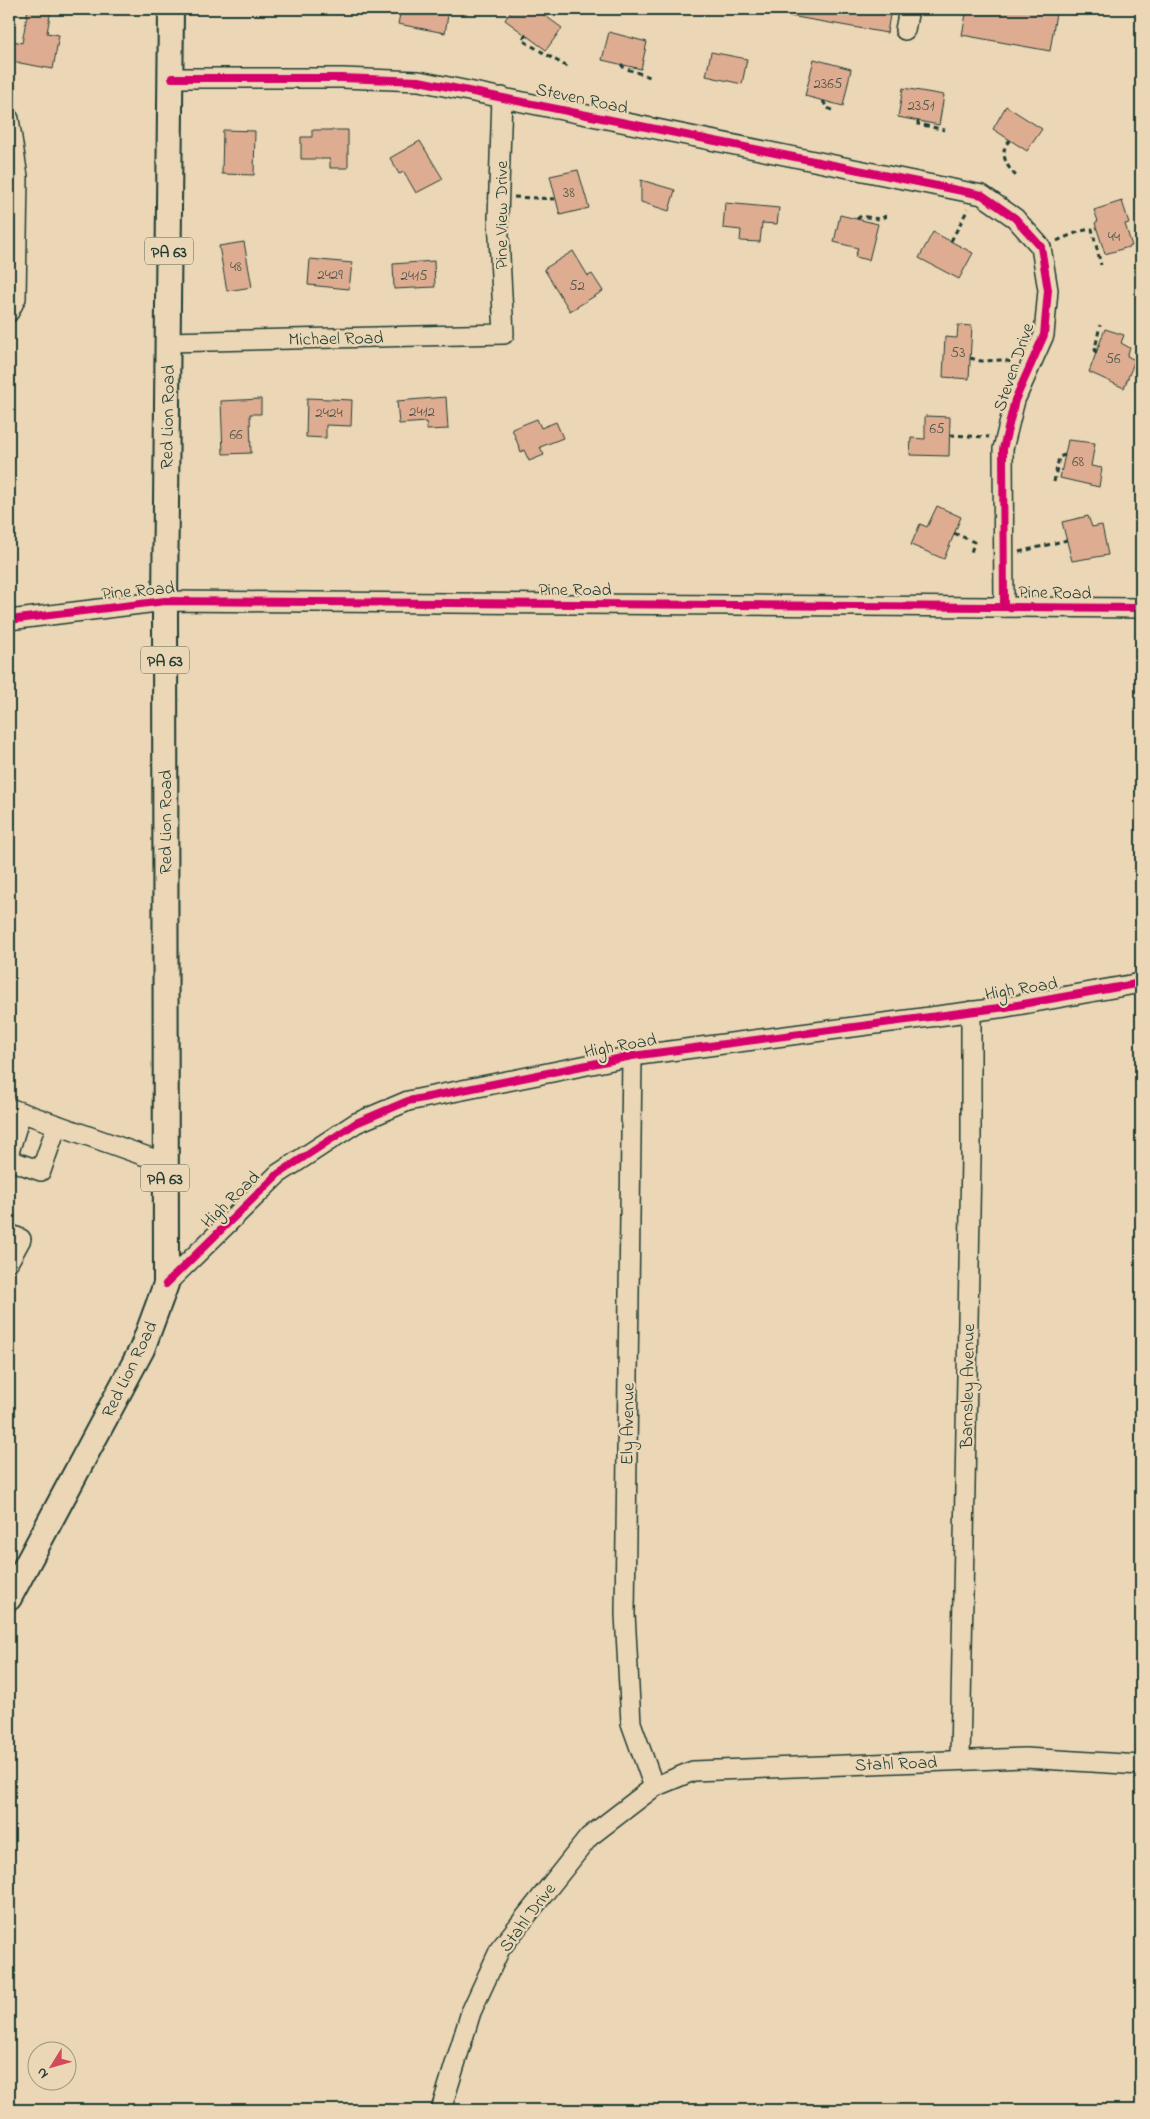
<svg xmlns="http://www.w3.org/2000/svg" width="1150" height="2119" viewBox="0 0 1150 2119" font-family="'Indie Flower',sans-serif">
  <rect width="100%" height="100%" fill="#ebd6b5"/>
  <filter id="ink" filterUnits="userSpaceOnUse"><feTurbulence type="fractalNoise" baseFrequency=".02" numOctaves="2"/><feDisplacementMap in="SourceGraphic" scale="10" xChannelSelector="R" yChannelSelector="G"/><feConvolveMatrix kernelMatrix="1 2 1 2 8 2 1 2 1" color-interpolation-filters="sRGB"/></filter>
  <g filter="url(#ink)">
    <g fill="#deac91" stroke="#1f3d34">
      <path d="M28,9H51L47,33L59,35L53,69L9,61V40L22,43Z"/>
      <path d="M401,9H449L445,33L398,24Z"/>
      <path d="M512,9H536L562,28L546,50L505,20Z"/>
      <path d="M790,9H891L887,33L790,16Z"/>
      <path d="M967,9H1032L1056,13L1050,51L962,35Z"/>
      <path d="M609,32L647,42L641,69L602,60Z"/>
      <path d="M711,52L747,59L742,84L706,76Z"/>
      <path d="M814,59L851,69L843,106L805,96Z"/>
      <path d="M903,88L944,95L939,125L898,117Z"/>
      <path d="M1006,106L1042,129L1027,151L993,129Z"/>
      <path d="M223,130L255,131L254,175L222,174Z"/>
      <path d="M312,130H348V168H330V159H301V137H312Z"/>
      <path d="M420,141L443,179L416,193L404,172L399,174L390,158Z"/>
      <path d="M578,170L589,208L560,215L550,176Z"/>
      <path d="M641,180L675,190L669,211L641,202Z"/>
      <path d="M1122,201L1129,223L1125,224L1132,246L1105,254L1095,223L1098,221L1094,210Z"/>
      <path d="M725,203L779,208L777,224L762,223L760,242L740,241L741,230L723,228Z"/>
      <path d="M840,215L878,224L869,260L855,257L858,248L834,242Z"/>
      <path d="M933,232L973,253L959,279L919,258Z"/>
      <path d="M244,242L252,287L227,291L219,246Z"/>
      <path d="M573,251L588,276L592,274L603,291L570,311L544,269Z"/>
      <path d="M310,259L352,263L349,289L308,285Z"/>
      <path d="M434,261L435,287L394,289L393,264Z"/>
      <path d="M958,325L972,326L969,379L943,377L945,337L957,338Z"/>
      <path d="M1105,329L1124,335L1121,343L1130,348L1127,356L1135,360L1124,388L1089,372Z"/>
      <path d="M446,397L448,429L427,430L426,422L399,424L397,401Z"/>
      <path d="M307,398L352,400L351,426L326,425V438L306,437Z"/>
      <path d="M261,399V414H250L251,453L223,454L221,401Z"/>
      <path d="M925,416L950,417L949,456L910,455L911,438L925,439Z"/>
      <path d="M537,419L541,428L556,422L563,438L540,447L544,455L529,461L524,450L521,452L512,429Z"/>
      <path d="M1068,440L1095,443L1091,466L1102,468L1099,487L1060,478Z"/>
      <path d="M937,506L961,517L944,559L911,545L920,524L927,527Z"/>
      <path d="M1088,516L1092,527L1102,525L1108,555L1072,561L1062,522Z"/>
    </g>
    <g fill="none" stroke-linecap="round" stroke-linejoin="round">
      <defs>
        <g id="minor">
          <path d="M905,30L909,9"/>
          <path d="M172,78H342L419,81L982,195L1015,218L1041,247L1048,290L1044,335L1015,400L1003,449L1004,607"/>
          <path d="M9,119L18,177L16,298L9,312"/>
          <path d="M168,342L504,334L498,218L502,97"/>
          <path d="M9,620L165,601L1141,608"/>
          <path d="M632,1056L625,1614L631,1723L654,1787"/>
          <path d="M9,1108L165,1163"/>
          <path d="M9,1152L21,1113"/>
          <path d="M9,1160L41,1171L57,1125"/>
          <path d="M9,1234L21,1239L9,1261"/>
          <path d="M166,1284L278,1174L356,1123L408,1101L632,1056L1006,1007L1141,983"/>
          <path d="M960,1760L971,1157V1011"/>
          <path d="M441,2110L471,2012L500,1949L589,1837L654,1787L693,1771L1025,1758L1141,1765"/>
        </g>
        <path id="major" d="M9,1598L142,1349L166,1284L165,601L171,9"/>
      </defs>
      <use href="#minor" stroke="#1f3d34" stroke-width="22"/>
      <use href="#major" stroke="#1f3d34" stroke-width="28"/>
      <g stroke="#1f3d34" stroke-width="3" stroke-dasharray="5 4" stroke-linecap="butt">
        <path d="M526,35L522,40L569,68"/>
        <path d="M621,64L624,68L650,77"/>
        <path d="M823,101L827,108L832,110"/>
        <path d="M918,121V124L945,130"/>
        <path d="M1010,140C998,151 1006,166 1016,176"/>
        <path d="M514,197L556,199"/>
        <path d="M857,219L861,216L879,219L886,216"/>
        <path d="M951,241L968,209"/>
        <path d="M1057,241C1065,237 1084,229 1092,229L1101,265"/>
        <path d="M1096,353L1095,349L1100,325"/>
        <path d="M970,358L981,361L1004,360L1014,363"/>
        <path d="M950,435L989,437"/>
        <path d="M1054,482L1059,457L1065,455"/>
        <path d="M954,533L974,542L971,553"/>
        <path d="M1019,552L1067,540"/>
      </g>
      <use href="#minor" stroke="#ebd6b5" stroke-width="19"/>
      <use href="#major" stroke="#ebd6b5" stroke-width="24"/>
      <defs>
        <g id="cycleway">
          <path d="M172,78H342L419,81L982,195L1015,218L1041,247L1048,290L1044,335L1015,400L1003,449L1004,607"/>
          <path d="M9,620L165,601L1141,608"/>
          <path d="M166,1284L278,1174L356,1123L408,1101L632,1056L1006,1007L1141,983"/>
        </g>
      </defs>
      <use href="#cycleway" stroke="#ebd6b5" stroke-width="11"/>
      <use href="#cycleway" stroke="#d6006c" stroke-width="8"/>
    </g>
  </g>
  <g text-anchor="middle" stroke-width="4.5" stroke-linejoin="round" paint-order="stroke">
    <g font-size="15" fill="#4f594b">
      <text x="828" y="88">2365</text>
      <text x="921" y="110">2351</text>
      <text x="569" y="197">38</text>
      <text x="1114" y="241">44</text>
      <text x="236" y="271">48</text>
      <text x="330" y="279">2429</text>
      <text x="414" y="280">2415</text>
      <text x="577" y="290">52</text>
      <text x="958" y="357">53</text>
      <text x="1113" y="363">56</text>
      <text x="422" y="416">2412</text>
      <text x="329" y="417">2424</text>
      <text x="937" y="433">65</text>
      <text x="236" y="439">66</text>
      <text x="1078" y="466">68</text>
    </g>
    <g fill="#ebd6b5" stroke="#5c6b5b" stroke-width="1">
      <rect x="145" y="237.5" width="48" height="27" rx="4"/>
      <rect x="141" y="646.5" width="48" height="27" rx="4"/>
      <rect x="141" y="1164.5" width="48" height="27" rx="4"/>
    </g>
    <g font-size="16" font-weight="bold" fill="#1f3d34">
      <text x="169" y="257">PA 63</text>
      <text x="165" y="666">PA 63</text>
      <text x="165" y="1184">PA 63</text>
    </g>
    <g font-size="18" fill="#1f3d34" stroke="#ebd6b5">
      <text transform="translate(582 98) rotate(12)" y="6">Steven Road</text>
      <text transform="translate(501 215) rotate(-90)" y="6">Pine View Drive</text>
      <text transform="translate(336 338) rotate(-1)" y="6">Michael Road</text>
      <text transform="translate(1013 367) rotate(-71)" y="6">Steven Drive</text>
      <text transform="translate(167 417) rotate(-89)" y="6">Red Lion Road</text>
      <text x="575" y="595">Pine Road</text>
      <text transform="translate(138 590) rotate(-5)" y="6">Pine Road</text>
      <text transform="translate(1055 592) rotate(1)" y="6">Pine Road</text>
      <text transform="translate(165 822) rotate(-90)" y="6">Red Lion Road</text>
      <text transform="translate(1021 988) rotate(-9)" y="6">High Road</text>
      <text transform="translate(620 1045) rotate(-10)" y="6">High Road</text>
      <text transform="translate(230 1199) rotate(-44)" y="6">High Road</text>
      <text transform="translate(129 1369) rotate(-64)" y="6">Red Lion Road</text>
      <text transform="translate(967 1386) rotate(-89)" y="6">Barnsley Avenue</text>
      <text transform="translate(627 1424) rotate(-89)" y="6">Ely Avenue</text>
      <text transform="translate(896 1763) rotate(-2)" y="6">Stahl Road</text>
      <text transform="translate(527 1917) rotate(-53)" y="6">Stahl Drive</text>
    </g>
  </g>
  <rect width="1150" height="2119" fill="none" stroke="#ebd6b5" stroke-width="30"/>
  <rect x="15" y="15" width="1120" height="2089" fill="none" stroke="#1f3d34" stroke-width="2" filter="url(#ink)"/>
  <g transform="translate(52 2066) rotate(233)"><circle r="24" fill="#ebd6b5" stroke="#999981"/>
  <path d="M0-4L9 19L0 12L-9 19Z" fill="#d1495b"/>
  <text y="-8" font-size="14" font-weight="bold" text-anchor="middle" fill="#1f3d34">N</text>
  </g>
</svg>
